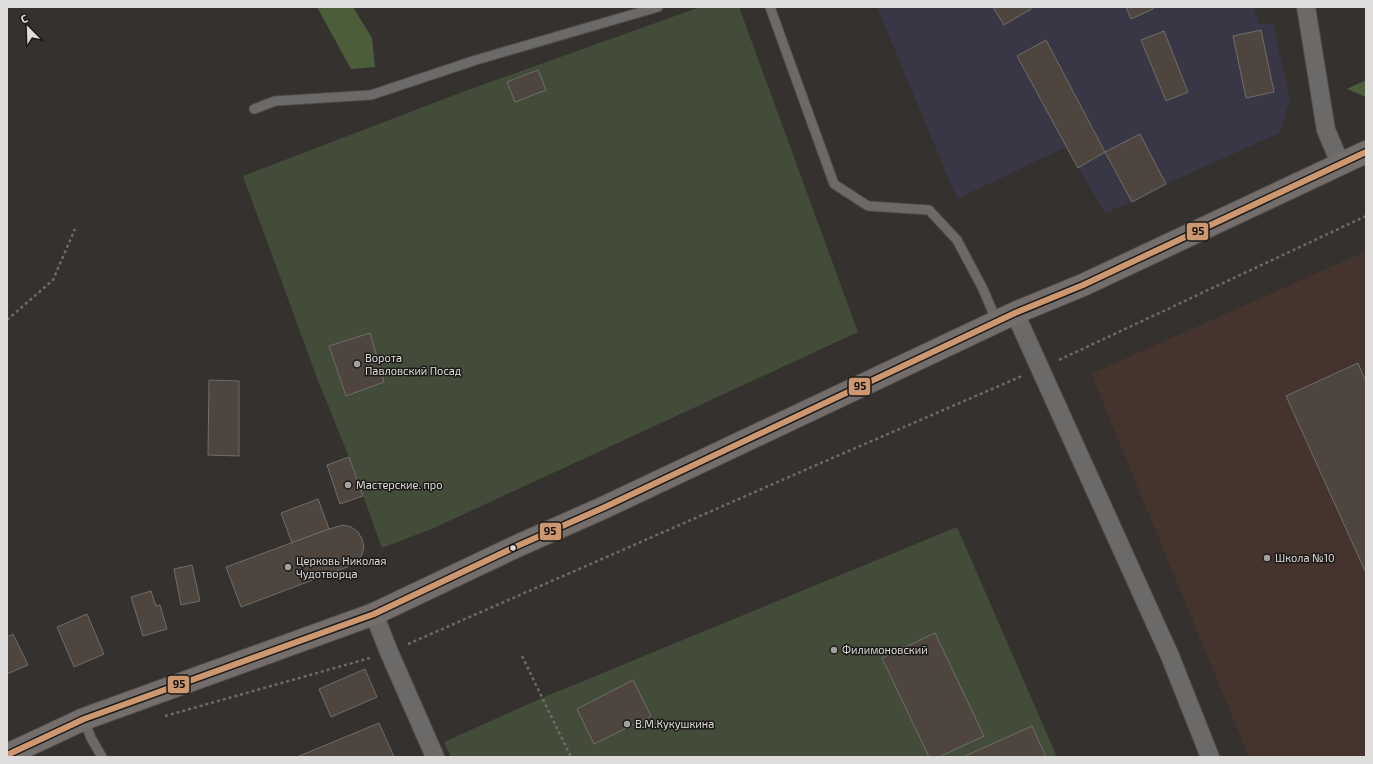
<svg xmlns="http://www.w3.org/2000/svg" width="1373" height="764" viewBox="0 0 1373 764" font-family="'Exo 2',sans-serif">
  <rect width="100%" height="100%" fill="#34312f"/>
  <path fill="#393645" d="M877,7H1254L1259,24L1273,23L1290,99L1280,133L1166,184L1132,202L1105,213L1066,147L957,199Z"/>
  <path fill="#44342d" d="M1366,251V757H1249L1091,374Z"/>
  <g fill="#424c38">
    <path d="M700,7H739L858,332L434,528L382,548L349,457L317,378L243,176L465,91Z"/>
    <path d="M957,527L1057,757H451L444,742L542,698Z"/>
  </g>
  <g fill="#4c5d3a">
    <path d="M317,7H353L372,38L375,67L351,69Z"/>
    <path d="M1366,80V97L1347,89Z"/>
  </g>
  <g fill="#4d453e" stroke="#6f6e6c">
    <path d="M993,7H1030L1031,9L1004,25Z"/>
    <path d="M1126,7H1153V9L1131,19Z"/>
    <path d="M1261,30L1274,92L1246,98L1233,36Z"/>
    <path d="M1164,31L1188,92L1166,101L1141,40Z"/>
    <path d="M1046,40L1105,152L1078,168L1017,56Z"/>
    <path d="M538,70L546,90L515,102L507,82Z"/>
    <path d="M1140,134L1166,184L1132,202L1105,152Z"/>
    <path d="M370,333L384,382L346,396L329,346Z"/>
    <path d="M1358,363L1366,382V573L1286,396Z"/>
    <path d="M209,380L239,381V456L208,455Z"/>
    <path d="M349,457L363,496L340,504L327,465Z"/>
    <path d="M318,499L329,529L292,543L281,513Z"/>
    <path d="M343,525L351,527L358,532L362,539L364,547L362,555L357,562L350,566L241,607L226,567L329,529Z"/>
    <path d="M192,565L200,601L181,605L174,569Z"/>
    <path d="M151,591L156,606L160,605L167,629L143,636L131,597Z"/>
    <path d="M87,614L104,654L74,667L57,627Z"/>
    <path d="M935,633L984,736L939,757H929L882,658Z"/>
    <path d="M13,634L28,665L7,674V637Z"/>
    <path d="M365,669L377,697L331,717L319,689Z"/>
    <path d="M633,680L651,716L594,744L577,709Z"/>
    <path d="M379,723L394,757H297Z"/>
    <path d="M1032,726L1046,757H963Z"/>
  </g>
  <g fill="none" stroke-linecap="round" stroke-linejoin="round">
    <defs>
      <g id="lane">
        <path d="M770,7L834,184L868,206L929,210L957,240L983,289L997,322"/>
        <path d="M254,109L275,101L371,95L476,60L658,7"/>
        <path d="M84,719L91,738L102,757"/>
      </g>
      <g id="street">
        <path d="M1306,7L1326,130L1340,163"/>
        <path d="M1015,313L1170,656L1210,757"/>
        <path d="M374,614L389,652L435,757"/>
      </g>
      <path id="secondary" d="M7,755L84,719L374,614L515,547L605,507L1015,313L1083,285L1366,152"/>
    </defs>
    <use href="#lane" stroke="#4f4d4b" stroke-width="11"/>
    <use href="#street" stroke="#4f4d4b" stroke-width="20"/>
    <use href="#secondary" stroke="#4f4d4b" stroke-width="24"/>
    <g stroke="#6d6b6a" stroke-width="2.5" stroke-dasharray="3 3" stroke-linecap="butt">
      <path d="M7,320L53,280L75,229"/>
      <path d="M1059,360L1366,216"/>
      <path d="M408,644L821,463L1022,376"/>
      <path d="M522,656L571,757"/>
      <path d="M165,716L370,658"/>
    </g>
    <use href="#lane" stroke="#6b6a69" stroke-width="9"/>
    <use href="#street" stroke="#6b6a69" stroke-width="18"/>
    <use href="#secondary" stroke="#736e6b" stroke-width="22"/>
    <defs>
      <path id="bus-1" d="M7,755L84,719L374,614L515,547L605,507L1015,313L1083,285L1366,152"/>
    </defs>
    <use href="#bus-1" stroke="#1b1a18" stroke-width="9"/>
    <use href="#bus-1" stroke="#cd976f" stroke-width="6"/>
  </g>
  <g fill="#a3a19f" stroke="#1b1a18" stroke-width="1.5">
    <circle cx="357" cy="364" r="4"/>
    <circle cx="348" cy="485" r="4"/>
    <circle cx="1267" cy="558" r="4"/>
    <circle cx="288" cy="567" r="4"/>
    <circle cx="834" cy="650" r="4"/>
    <circle cx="627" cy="724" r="4"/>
  </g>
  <circle fill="#dfdddb" stroke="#1b1a18" stroke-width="1.5" cx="513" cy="548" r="3.5"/>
  <g text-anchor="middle" stroke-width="3" stroke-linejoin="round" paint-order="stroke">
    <g font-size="11" fill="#dfdddb" stroke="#1b1a18" text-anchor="start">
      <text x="365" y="362">Ворота<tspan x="365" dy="13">Павловский Посад</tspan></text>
      <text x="356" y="489">Мастерские. про</text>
      <text x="1275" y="562">Школа №10</text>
      <text x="296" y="565">Церковь Николая<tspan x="296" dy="13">Чудотворца</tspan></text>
      <text x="842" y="654">Филимоновский</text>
      <text x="635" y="728">В.М.Кукушкина</text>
    </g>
  </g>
  <g stroke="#1b1a18" stroke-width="1.5">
    <rect x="1186" y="222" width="23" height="19" rx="4" fill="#cd976f"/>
    <rect x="848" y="377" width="23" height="19" rx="4" fill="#cd976f"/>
    <rect x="539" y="522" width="23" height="19" rx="4" fill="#cd976f"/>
    <rect x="167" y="675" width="23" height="19" rx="4" fill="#cd976f"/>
  </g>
  <g font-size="11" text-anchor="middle" font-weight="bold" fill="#111">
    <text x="1198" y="235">95</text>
    <text x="860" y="390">95</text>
    <text x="550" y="535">95</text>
    <text x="179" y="688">95</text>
  </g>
  <rect width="1373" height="764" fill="none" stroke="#dfdddb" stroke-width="16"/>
  <g transform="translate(28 28) rotate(337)" stroke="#1b1a18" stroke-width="3" paint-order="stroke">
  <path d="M0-3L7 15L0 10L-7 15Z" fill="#dfdddb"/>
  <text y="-6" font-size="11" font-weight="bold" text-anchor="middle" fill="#dfdddb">С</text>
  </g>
</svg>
